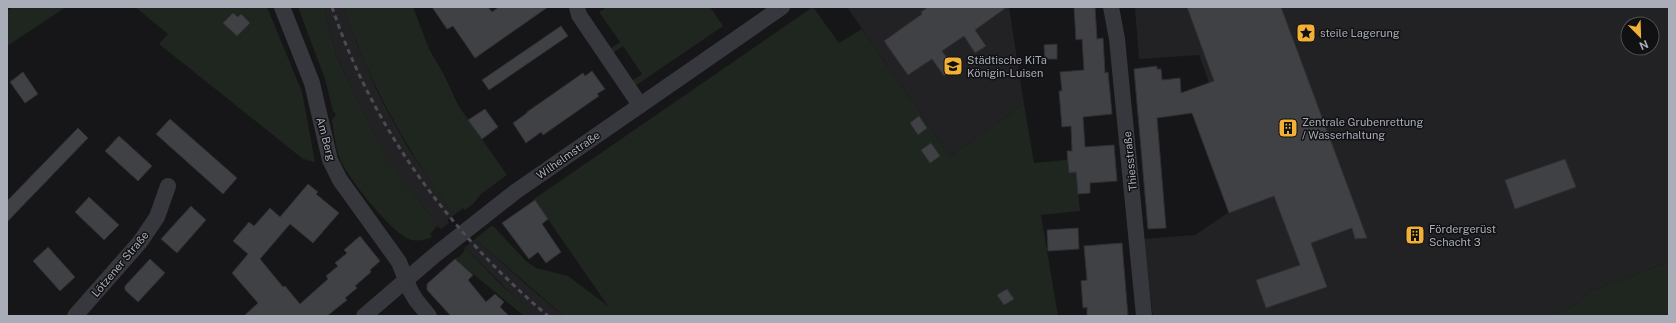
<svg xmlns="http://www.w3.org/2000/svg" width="1676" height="323" viewBox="0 0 1676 323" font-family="'Public Sans',sans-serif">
  <rect width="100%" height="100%" fill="#161618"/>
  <g fill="#222225" fill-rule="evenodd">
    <path d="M324,7H344L356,42L376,89L389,114L408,148L454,215L447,220L449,223L441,229L412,193L377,140L351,87L336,54Z"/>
    <path d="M847,7H1009L1024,104L950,156Z"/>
    <path d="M1135,7H1669V262L1589,292L1576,305L1548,316H1153L1143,239L1195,235L1229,212L1184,92L1209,83L1199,55L1139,59ZM1628,24H1652V48H1628Z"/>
    <path d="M475,239L536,293L564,316H536L521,304L465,247Z"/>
  </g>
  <g fill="#1e261f">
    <path d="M13,7H66L7,46V11Z"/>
    <path d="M135,7H267L302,92L315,162L303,159L159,44L168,34Z"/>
    <path d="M298,7H324L336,55L351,87L377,140L412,193L441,229L437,226L430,234L432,236L430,238C423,240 416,242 409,239C391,232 347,177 340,159C335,147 334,132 332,120L336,114L333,111L325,79Z"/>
    <path d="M344,7H413L429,49L443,73L458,105L507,175L481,194L473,204L465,210L463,208L454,215C406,147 370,87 344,7Z"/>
    <path d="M607,7H710L723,26L635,86L632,81L642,74L623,46L613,53L610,49L620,42L599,12Z"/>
    <path d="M813,7L839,43L862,29L950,156L1024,104L1034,163L1075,159L1080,211L1041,215L1058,316H564L475,239L491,226L494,227L526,261L536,268L568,276L608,306L534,199Z"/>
    <path d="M465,247L500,284L536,316H524L455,259L457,257L458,258L465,250L463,248Z"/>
    <path d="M1669,262V316H1548L1576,305L1589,292Z"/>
  </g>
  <g fill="#404145" stroke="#303034">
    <path d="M432,7H488L492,12L499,7H548L475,58L453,26L447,29Z"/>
    <path d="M928,7H1007L975,30L986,46L975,53L964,36L942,51L954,68L944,76L932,59L908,75L884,41L922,14L921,12Z"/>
    <path d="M1074,7H1095L1097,39L1103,38L1105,73L1108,72L1112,114L1083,117L1085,147L1114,145L1117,181L1090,183V193L1078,194L1076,172L1069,173L1067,151H1072L1071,126L1062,127L1059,91H1062L1060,72L1084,70L1082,39L1076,40Z"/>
    <path d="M1187,7H1281L1367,238L1355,239L1352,228L1311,243L1327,287L1266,308L1256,280L1300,265L1274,196L1229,213L1192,113L1157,118L1166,228L1148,229L1134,69L1157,66V69H1161L1162,80L1180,78L1181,93L1214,81Z"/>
    <path d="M233,13L238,17L241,14L250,23L237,36L223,23Z"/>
    <path d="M561,26L568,36L489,90L482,80Z"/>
    <path d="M1057,44V59H1045L1044,45Z"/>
    <path d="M592,71L605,89L597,94L599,96L543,135L541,132L526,143L513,123L527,113V112L583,73L585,76Z"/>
    <path d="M23,72L38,94L25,103L10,82Z"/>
    <path d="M485,109L498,127L482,139L468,120Z"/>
    <path d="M919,116L927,128L918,135L910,123Z"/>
    <path d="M170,119L237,178L223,194L156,134Z"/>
    <path d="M78,128L88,138L7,222V201Z"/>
    <path d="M119,136L152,166L138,181L105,151Z"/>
    <path d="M931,143L940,156L930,163L921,150Z"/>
    <path d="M1565,159L1576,187L1515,209L1505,180Z"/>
    <path d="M308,184L318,192L316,194L339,213L313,243L290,224L260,259L283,287L285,286L300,304L328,279L326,276L338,266L335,263L347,253L344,250L360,236L380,261L370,270L371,272L355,286L357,288L345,298L347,300L327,316H244L258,303L232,273L248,254L233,241L249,222L254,226L270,208L280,217Z"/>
    <path d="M89,197L119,225L104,240L75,212Z"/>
    <path d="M535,200L548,219L542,224L561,252L546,263L538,252L529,259L502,223Z"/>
    <path d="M191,206L206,220L177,253L161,239Z"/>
    <path d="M1078,228L1079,249L1048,251L1047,230Z"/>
    <path d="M1122,243L1128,316H1087V307L1083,308L1081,281L1087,280L1084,246Z"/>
    <path d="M48,247L75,277L60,291L33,261Z"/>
    <path d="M150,259L165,273L138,302L125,290V286Z"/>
    <path d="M455,259L473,275L468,280L486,302L495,294L504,302L500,307L509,316H451L427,290V284Z"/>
    <path d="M1007,289L1014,299L1004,305L997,295Z"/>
  </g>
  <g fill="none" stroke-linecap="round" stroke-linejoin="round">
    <g stroke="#37383d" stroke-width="16">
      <path d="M282,7L312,83L330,160L340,180L399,262L410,290L416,300L429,316"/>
      <path d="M577,7L579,15L640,105"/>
      <path d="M1111,7L1117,39L1144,316"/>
      <path d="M75,316L140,242L157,217L168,186"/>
      <path d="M364,316L435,255L515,192L782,7"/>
    </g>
    <path stroke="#4a4c52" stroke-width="3" stroke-dasharray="5 4" stroke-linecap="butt" d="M332,7C373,129 450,233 548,316"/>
  </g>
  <defs>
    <symbol id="sight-square" viewBox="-11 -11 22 22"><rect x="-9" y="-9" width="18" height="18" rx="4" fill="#f2b134" stroke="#111113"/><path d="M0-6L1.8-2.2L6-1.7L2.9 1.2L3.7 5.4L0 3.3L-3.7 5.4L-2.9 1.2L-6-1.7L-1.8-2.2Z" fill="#111"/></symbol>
    <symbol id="school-square" viewBox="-11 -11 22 22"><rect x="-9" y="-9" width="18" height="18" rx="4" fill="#f2b134" stroke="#111113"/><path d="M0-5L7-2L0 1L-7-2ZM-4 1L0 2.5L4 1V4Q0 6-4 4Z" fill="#111"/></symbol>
    <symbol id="building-square" viewBox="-11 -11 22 22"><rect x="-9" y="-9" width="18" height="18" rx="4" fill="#f2b134" stroke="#111113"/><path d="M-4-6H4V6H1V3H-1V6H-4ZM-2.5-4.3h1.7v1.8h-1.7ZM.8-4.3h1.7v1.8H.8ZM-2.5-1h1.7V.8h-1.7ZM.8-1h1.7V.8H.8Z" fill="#111"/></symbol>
  </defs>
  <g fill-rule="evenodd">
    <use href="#sight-square" x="1295" y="22" width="22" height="22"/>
    <use href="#school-square" x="942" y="55" width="22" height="22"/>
    <use href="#building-square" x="1277" y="117" width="22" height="22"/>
    <use href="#building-square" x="1404" y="224" width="22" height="22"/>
  </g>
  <g text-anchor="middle" stroke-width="3" stroke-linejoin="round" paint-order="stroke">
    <g font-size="11" fill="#a8adb8" stroke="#111113" text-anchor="start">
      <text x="1320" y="37">steile Lagerung</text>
      <text x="967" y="64">Städtische KiTa<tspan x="967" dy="13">Königin-Luisen</tspan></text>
      <text x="1302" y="126">Zentrale Grubenrettung<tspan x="1302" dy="13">/ Wasserhaltung</tspan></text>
      <text x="1429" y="233">Fördergerüst<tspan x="1429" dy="13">Schacht 3</tspan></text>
    </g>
    <g font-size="11" fill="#a8adb8" stroke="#111113">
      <text transform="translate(326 139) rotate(75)" y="4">Am Berg</text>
      <text transform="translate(568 155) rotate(-35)" y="4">Wilhelmstraße</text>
      <text transform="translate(1130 161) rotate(-96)" y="4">Thiesstraße</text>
      <text transform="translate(120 264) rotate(-50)" y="4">Lötzener Straße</text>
    </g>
  </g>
  <rect width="1676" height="323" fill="none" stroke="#a8adb8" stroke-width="16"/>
  <g transform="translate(1640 36) rotate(157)"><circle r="19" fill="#111113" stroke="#4d4f55"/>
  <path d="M0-3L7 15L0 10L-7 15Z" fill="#f2b134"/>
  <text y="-6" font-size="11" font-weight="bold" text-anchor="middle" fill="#a8adb8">N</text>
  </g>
</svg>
